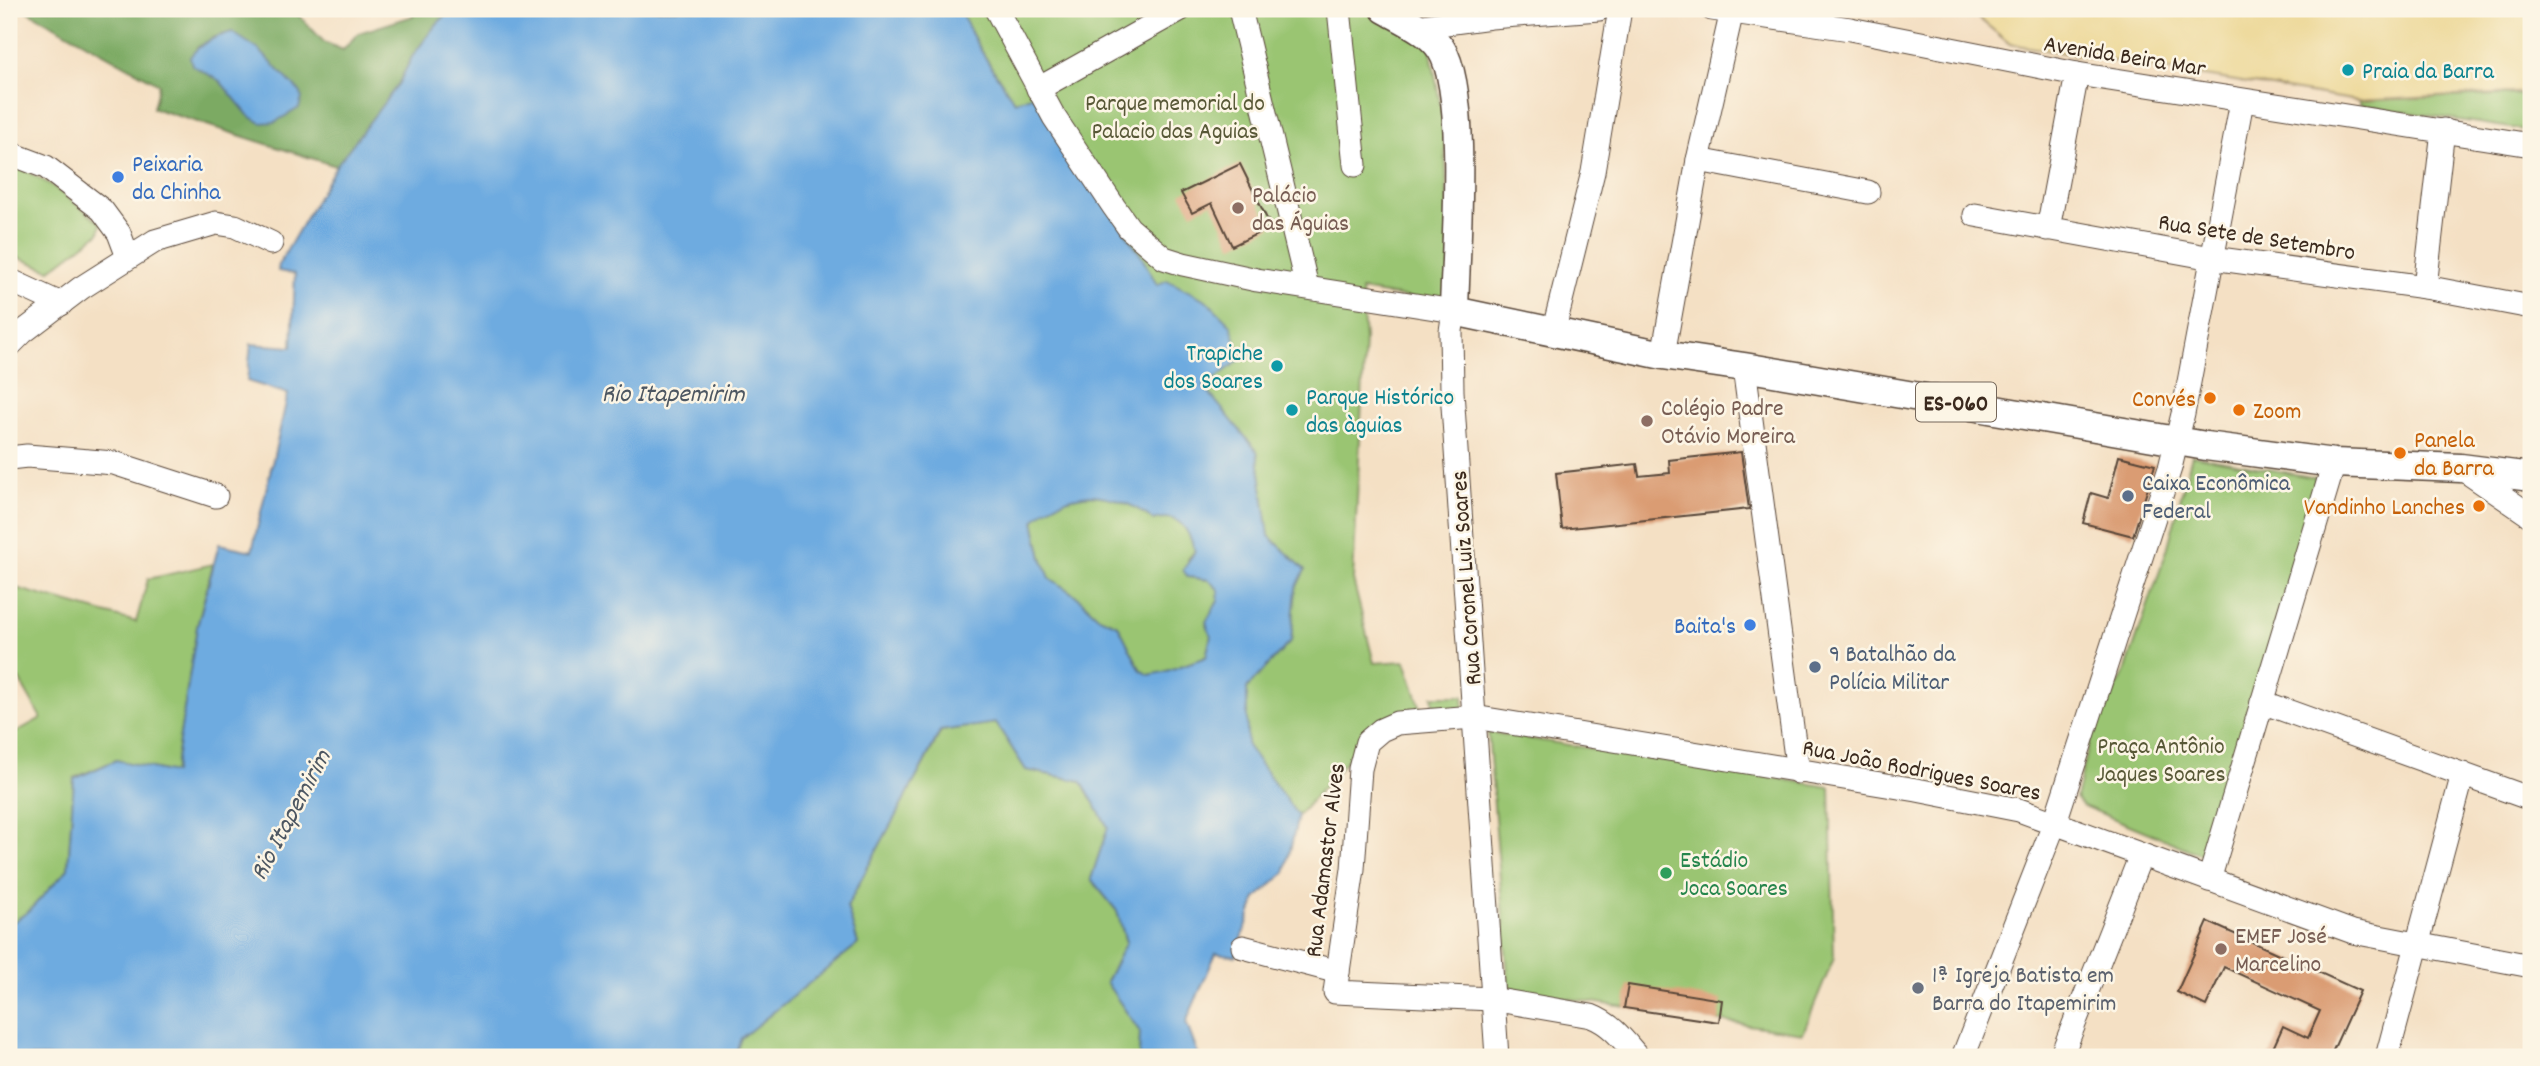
<svg xmlns="http://www.w3.org/2000/svg" width="2540" height="1066" viewBox="0 0 2540 1066" font-family="Dekko,sans-serif">
  <rect width="100%" height="100%" fill="#fcf5e5"/>
  <filter id="ink" filterUnits="userSpaceOnUse"><feTurbulence type="fractalNoise" baseFrequency=".0143" numOctaves="2"/><feDisplacementMap in="SourceGraphic" scale="14" xChannelSelector="R" yChannelSelector="G"/><feConvolveMatrix kernelMatrix="1 2 1 2 8 2 1 2 1" color-interpolation-filters="sRGB"/></filter>
  <filter id="wash" filterUnits="userSpaceOnUse"><feTurbulence type="fractalNoise" baseFrequency=".00686" numOctaves="4" result="noise"/><feDisplacementMap in="SourceGraphic" scale="28" xChannelSelector="R" yChannelSelector="G"/><feGaussianBlur stdDeviation="1.57" result="paint"/><feColorMatrix in="noise" values="0 0 0 0 0 0 0 0 0 0 0 0 0 0 0 0 0 1.4 0 .05"/><feComposite in="paint" operator="in"/></filter>
  <g filter="url(#wash)">
    <rect width="100%" height="100%" fill="#f4e0c4"/>
    <g fill="#9ac572" stroke="#6a7848" stroke-width="2">
      <path d="M960,9H1384L1428,35L1444,125L1452,305L1361,290L1365,339L1353,580L1374,663L1405,661L1421,709L1372,725L1350,757L1298,816L1247,746V688L1291,641L1296,588L1305,570L1269,536L1257,451L1203,387L1157,285L1140,254L1033,96L1015,102C995,72 974,43 960,9Z"/>
      <path d="M2531,94V131L2360,105V100Z"/>
      <path d="M9,161L51,185L101,223L99,233L50,270L9,254Z"/>
      <path d="M2192,455L2316,478L2290,578L2207,857L2083,806L2076,798L2092,733L2125,672L2167,550Z"/>
      <path d="M1090,495C1113,496 1135,505 1153,520C1179,512 1188,528 1195,551L1188,559V577L1209,580L1219,590L1218,601L1206,622L1211,635L1206,657L1164,672L1149,675L1140,669L1118,625L1099,617L1075,595L1050,578L1042,558L1034,520C1048,504 1069,497 1090,495Z"/>
      <path d="M213,564L197,627L174,773L116,760L74,778L68,869L29,911L9,925V736L41,718L16,674L9,670V586L136,622L148,579Z"/>
      <path d="M1432,696H1463L1464,712L1435,711Z"/>
      <path d="M996,723L1026,770L1081,781L1108,827L1091,879L1117,911L1126,943L1106,982L1140,1032L1139,1057H734L741,1038L858,944L847,907C877,847 911,790 941,731Z"/>
      <path d="M1488,732L1830,787L1834,958L1803,1033L1509,990Z"/>
    </g>
    <path fill="#7baa64" stroke="#5b6a41" stroke-width="2" fill-rule="evenodd" d="M24,9H293L324,42L343,50L358,33L413,16L412,9H452L435,26L412,57L399,83L336,166L153,108L159,84ZM232,32L233,96L220,81L193,65L197,48L213,38Z"/>
    <path fill="#eeda9e" stroke="#94825e" stroke-width="2" d="M1971,9H2531V92L2358,101L2010,44L1975,15Z"/>
    <g fill="#6eabe0" stroke="#546a7f" stroke-width="2" fill-rule="evenodd">
      <path d="M452,9H960C974,43 994,72 1015,102L1033,95L1140,254L1157,285L1167,280L1206,300L1231,325L1241,359L1204,387L1257,451L1269,536L1305,570L1296,588L1291,641L1247,688V746L1298,816L1285,873L1256,898L1236,956L1216,953L1186,1022L1199,1057H1139L1140,1032L1106,982L1126,942L1117,911L1091,879L1108,827L1081,781L1026,770L996,723L940,731C911,791 877,847 847,907L858,944L741,1038L734,1057H9V925L29,911L68,869L74,779L116,760L174,773L197,627L219,544L252,551L288,394L247,381L251,344L292,347L295,274L278,271L279,264L336,166L399,83L412,57L435,26ZM1090,495C1113,496 1135,505 1153,520C1179,512 1188,528 1195,551L1183,570L1188,577L1209,580L1219,590L1218,601L1206,622L1211,636L1206,657L1164,672L1149,675L1140,669L1118,625L1099,617L1075,595L1050,578L1042,558L1034,521C1048,504 1069,497 1090,495Z"/>
      <path d="M232,32L259,50L301,93L302,98L299,108L275,122L261,123L248,115L220,81L192,65L190,57C201,42 215,37 232,32Z"/>
    </g>
    <g id="blocks">
      <g fill="#da9c73">
        <path d="M1240,164L1271,227L1232,246L1212,203L1192,213L1181,193Z"/>
        <path d="M1741,452L1749,509L1562,529L1556,473L1637,464L1639,476L1670,473L1669,460Z"/>
        <path d="M2119,456L2155,465L2133,536L2083,523L2091,493L2108,498Z"/>
        <path d="M2208,922L2360,991L2330,1057H2269L2283,1026L2308,1038L2320,1011L2224,967L2206,1006L2177,992Z"/>
        <path d="M1628,985L1722,1000L1719,1022L1624,1008Z"/>
      </g>
    </g>
  </g>
  <g filter="url(#ink)">
    <use href="#blocks" fill-opacity="0" stroke="#574537" stroke-width="2"/>
    <g fill="none" stroke-linecap="round" stroke-linejoin="round">
      <defs>
        <g id="minor">
          <path d="M996,9L1054,117L1114,207L1129,228L1164,258L1183,264L1257,280L1454,311L1451,331L1452,391L1497,1057"/>
          <path d="M1240,9L1307,287"/>
          <path d="M1339,9L1355,165"/>
          <path d="M1712,9L1850,29L2077,74L2531,145"/>
          <path d="M1416,27L1491,17L1599,9"/>
          <path d="M1038,89L1181,9"/>
          <path d="M9,153L46,167L102,210L119,233L128,257"/>
          <path d="M1698,160L1868,192"/>
          <path d="M1975,215L2212,258L2425,287L2531,307"/>
          <path d="M2048,229L2077,74"/>
          <path d="M9,280L61,304"/>
          <path d="M2425,287L2443,130"/>
          <path d="M1553,333L1593,172L1620,9"/>
          <path d="M9,346L23,332L81,288L155,241L216,223L235,226L271,243"/>
          <path d="M1663,355L1698,160L1732,11"/>
          <path d="M1744,367L1798,772"/>
          <path d="M9,458L27,456L114,463L216,496"/>
          <path d="M2464,470L2531,516"/>
          <path d="M2262,702L2531,799"/>
          <path d="M2209,880L2334,463"/>
          <path d="M1243,947L1338,972"/>
          <path d="M1638,1057C1624,1041 1612,1024 1591,1016L1492,999L1335,992L1353,869L1360,769L1367,742L1381,730L1397,723L1474,717L1917,790L2019,810L2353,932L2531,966"/>
          <path d="M1963,1057L2055,822L2170,468L2183,414L2242,101"/>
          <path d="M2061,1057L2141,855"/>
          <path d="M2387,1057L2463,774"/>
        </g>
        <path id="major" d="M1385,9C1404,20 1428,30 1441,49C1469,92 1455,255 1454,311L1663,355L1744,367L2206,446L2334,463L2461,468L2531,477"/>
      </defs>
      <use href="#minor" stroke="#574537" stroke-width="25"/>
      <use href="#major" stroke="#574537" stroke-width="31"/>
      <use href="#minor" stroke="#fff" stroke-width="23"/>
      <use href="#major" stroke="#fff" stroke-width="28"/>
    </g>
  </g>
  <g fill="#0f9aa8" stroke="#fcf5e5" stroke-width="2.5">
    <circle cx="2348" cy="70" r="7"/>
    <circle cx="1277" cy="366" r="7"/>
    <circle cx="1292" cy="410" r="7"/>
  </g>
  <g fill="#3f7fe0" stroke="#fcf5e5" stroke-width="2.5">
    <circle cx="118" cy="177" r="7"/>
    <circle cx="1750" cy="625" r="7"/>
  </g>
  <g fill="#8d6e63" stroke="#fcf5e5" stroke-width="2.5">
    <circle cx="1238" cy="208" r="7"/>
    <circle cx="1647" cy="421" r="7"/>
    <circle cx="2221" cy="949" r="7"/>
  </g>
  <g fill="#e8710a" stroke="#fcf5e5" stroke-width="2.5">
    <circle cx="2210" cy="398" r="7"/>
    <circle cx="2239" cy="410" r="7"/>
    <circle cx="2400" cy="453" r="7"/>
    <circle cx="2479" cy="506" r="7"/>
  </g>
  <g fill="#5c6f8a" stroke="#fcf5e5" stroke-width="2.5">
    <circle cx="2128" cy="496" r="7"/>
    <circle cx="1815" cy="667" r="7"/>
  </g>
  <circle fill="#2e9e5b" stroke="#fcf5e5" stroke-width="2.5" cx="1666" cy="873" r="7"/>
  <circle fill="#6b7280" stroke="#fcf5e5" stroke-width="2.5" cx="1918" cy="988" r="7"/>
  <g text-anchor="middle" stroke-width="5" stroke-linejoin="round" paint-order="stroke">
    <rect fill="#fcf5e5" stroke="#75675a" stroke-width="2" x="1916" y="382.5" width="80" height="39" rx="5"/>
    <g font-size="23" font-weight="bold" fill="#3b2a1e">
      <text x="1956" y="410">ES-060</text>
    </g>
    <g font-size="24" fill="#3b2a1e" stroke="#fcf5e5">
      <text transform="translate(2125 55) rotate(9)" y="8">Avenida Beira Mar</text>
      <text transform="translate(2257 236) rotate(9)" y="8">Rua Sete de Setembro</text>
      <text transform="translate(1465 578) rotate(-94)" y="8">Rua Coronel Luiz Soares</text>
      <text transform="translate(1922 769) rotate(11)" y="8">Rua João Rodrigues Soares</text>
      <text transform="translate(1324 860) rotate(-83)" y="8">Rua Adamastor Alves</text>
    </g>
    <g font-size="24" fill="#0d838f" stroke="#fcf5e5" text-anchor="start">
      <text x="2362" y="78">Praia da Barra</text>
      <text x="1263" y="360" text-anchor="end">Trapiche<tspan x="1263" dy="28">dos Soares</tspan></text>
      <text x="1306" y="404">Parque Histórico<tspan x="1306" dy="28">das àguias</tspan></text>
    </g>
    <g font-size="24" fill="#585837" stroke="#fcf5e5">
      <text x="1175" y="110">Parque memorial do<tspan x="1175" dy="28">Palacio das Aguias</tspan></text>
      <text x="2161" y="753">Praça Antônio<tspan x="2161" dy="28">Jaques Soares</tspan></text>
    </g>
    <g font-size="24" fill="#366cbe" stroke="#fcf5e5" text-anchor="start">
      <text x="132" y="171">Peixaria<tspan x="132" dy="28">da Chinha</tspan></text>
      <text x="1736" y="633" text-anchor="end">Baita's</text>
    </g>
    <g font-size="24" fill="#785e54" stroke="#fcf5e5" text-anchor="start">
      <text x="1252" y="202">Palácio<tspan x="1252" dy="28">das Águias</tspan></text>
      <text x="1661" y="415">Colégio Padre<tspan x="1661" dy="28">Otávio Moreira</tspan></text>
      <text x="2235" y="943">EMEF José<tspan x="2235" dy="28">Marcelino</tspan></text>
    </g>
    <g font-size="24" fill="#c56008" stroke="#fcf5e5" text-anchor="end">
      <text x="2196" y="406">Convés</text>
      <text x="2253" y="418" text-anchor="start">Zoom</text>
      <text x="2414" y="447" text-anchor="start">Panela<tspan x="2414" dy="28">da Barra</tspan></text>
      <text x="2465" y="514">Vandinho Lanches</text>
    </g>
    <g font-size="24" fill="#4e5e75" stroke="#fcf5e5" text-anchor="start">
      <text x="2142" y="490">Caixa Econômica<tspan x="2142" dy="28">Federal</tspan></text>
      <text x="1829" y="661">9 Batalhão da<tspan x="1829" dy="28">Polícia Militar</tspan></text>
    </g>
    <g font-size="24" fill="#27864d" stroke="#fcf5e5" text-anchor="start">
      <text x="1680" y="867">Estádio<tspan x="1680" dy="28">Joca Soares</tspan></text>
    </g>
    <g font-size="24" fill="#5b616d" stroke="#fcf5e5" text-anchor="start">
      <text x="1932" y="982">1ª Igreja Batista em<tspan x="1932" dy="28">Barra do Itapemirim</tspan></text>
    </g>
    <g font-size="26" font-style="italic" fill="#4d5762" stroke="#fcf5e5">
      <text x="673" y="401">Rio Itapemirim</text>
      <text transform="translate(289 814) rotate(-62)" y="9">Rio Itapemirim</text>
    </g>
  </g>
  <rect width="2540" height="1066" fill="none" stroke="#fcf5e5" stroke-width="35"/>
</svg>
